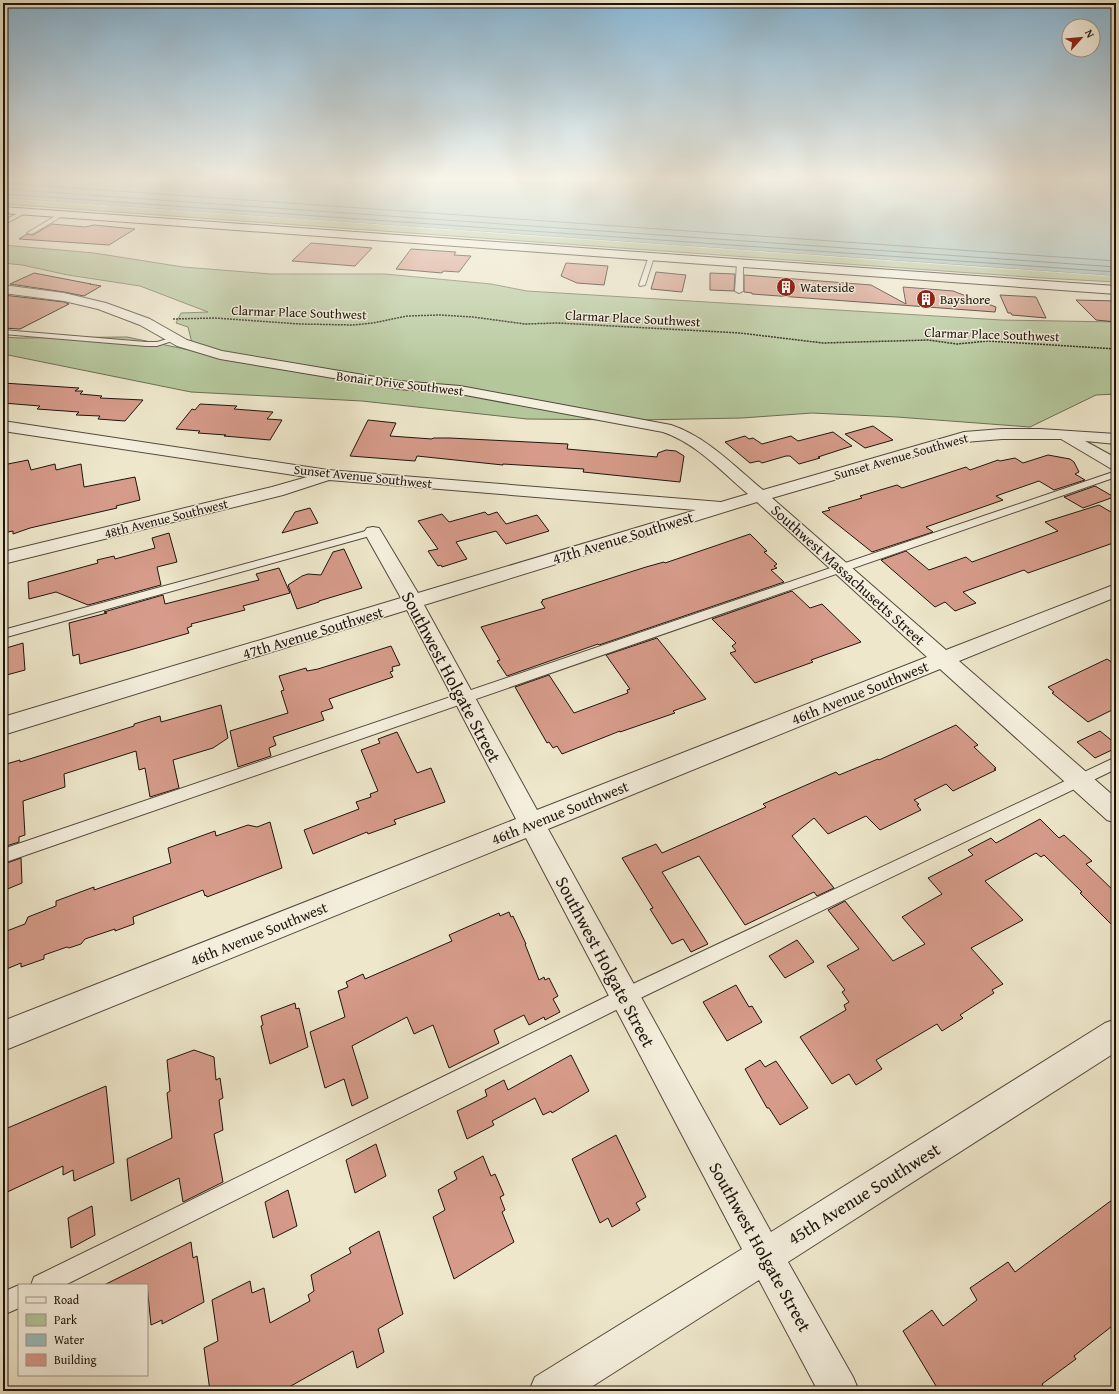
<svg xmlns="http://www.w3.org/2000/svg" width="1119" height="1394" viewBox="0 0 1119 1394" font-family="'Gentium Book Plus',serif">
  <rect width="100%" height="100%" fill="#eee7cb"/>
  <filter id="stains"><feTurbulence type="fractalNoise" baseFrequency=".005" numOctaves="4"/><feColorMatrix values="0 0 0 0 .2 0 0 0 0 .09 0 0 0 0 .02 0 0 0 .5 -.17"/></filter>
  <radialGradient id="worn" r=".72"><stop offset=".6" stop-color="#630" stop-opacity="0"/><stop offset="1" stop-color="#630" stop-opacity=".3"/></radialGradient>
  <g fill="#b4c79b" stroke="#6a6e54">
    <path d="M3,198L1116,276V282L1042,278L3,204Z"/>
    <path d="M3,245L94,253L183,267L271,274H385L491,284L527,291L1001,320L1116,322V394L1096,395L1030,427L897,417L812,413L742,418L639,420L527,419L362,401L191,392L3,354V337L20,338L127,337L194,351L188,327L176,323L181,313L208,312L140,286L68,275L22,265L3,263Z"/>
  </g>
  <path fill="#9bbfbd" stroke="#697b77" d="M3,177H1116V276L3,198Z"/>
  <path fill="#eee7cb" d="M3,198L1116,276V277L3,199Z"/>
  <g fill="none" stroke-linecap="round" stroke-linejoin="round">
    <g stroke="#5d6a65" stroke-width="1">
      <path d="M3,183L1116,261"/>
      <path d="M3,189L1116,267"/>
      <path d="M3,194L1116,272"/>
    </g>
  </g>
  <g fill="#d69b8a" stroke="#1f140d">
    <path d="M52,224L85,227L94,225L135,229L109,245L19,239L27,234L33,235Z"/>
    <path d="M311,243L372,248L355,266L292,261Z"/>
    <path d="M411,249L456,252L454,255L471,256L459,272L443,271L442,273L396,269Z"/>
    <path d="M566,263L608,266L604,285L577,283L561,276Z"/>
    <path d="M656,272L686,275L682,292L651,289Z"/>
    <path d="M34,273L91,284H90L101,286L84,296L64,292L10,284Z"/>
    <path d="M710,273L735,274L734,291L710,290Z"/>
    <path d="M744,275L871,285L906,304L903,287L953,291L996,307L995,312L752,294V293L744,292Z"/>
    <path d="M3,295L64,302L69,304L20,329L3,328Z"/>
    <path d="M1000,295L1036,297L1046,318L1012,315L1011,313H1008Z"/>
    <path d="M1076,300L1116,301V322L1096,320Z"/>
    <path d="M3,383L79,388L75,391H83L80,394L102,396L100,398L143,400L125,421L98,419L100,416L76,415L79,412L37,409L40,406L3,403Z"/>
    <path d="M200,404L237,406L234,409L273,412L267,419L282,420L270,440L224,436L226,435L198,433L200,431L176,429L192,409L195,410Z"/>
    <path d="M368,420L396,423L390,436L432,439L433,438H450L568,444L567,449L657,457L658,453L666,450L676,451L684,456L680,482L583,472L584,469L568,468L503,464V465L417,456L415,461L350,456Z"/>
    <path d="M873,426L893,440L865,448L845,434Z"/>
    <path d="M833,432L852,446L818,457L820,458L799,464L790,456H786L762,463L759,461L750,463L725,442L745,436L749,439L753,438L762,444L791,436L798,441Z"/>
    <path d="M1048,455L1070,459L1074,462L1079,472L1075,474L1085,480L1054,490L1039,481L996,496L1003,500L926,527L933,532L872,552L822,512L830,510L828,508L862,498L860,496L897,485L902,488L966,467L970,470L998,460L1000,461L1015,458L1023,463Z"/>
    <path d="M28,460L31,470L55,464L56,470L81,464L84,487L135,477L140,500L116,506L117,508L30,528L13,534V531L3,533V465Z"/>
    <path d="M1095,486L1114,497L1083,508L1064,497Z"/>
    <path d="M1099,505L1116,515V542L1028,573L1024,570L963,592L976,603L955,611L945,602L935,607L881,560L906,551L929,570L966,557L972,562L1058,531L1045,522Z"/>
    <path d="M310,508L318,523L282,533L295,512Z"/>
    <path d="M485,512L488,515L497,512L506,524L537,515L549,531L506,544L496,531L456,542L467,559L442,567L441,565L438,566L428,551L438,549L418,521L442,514L449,522Z"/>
    <path d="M169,533L177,562L157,567L161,585L88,605L56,592L29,599L28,582L98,563L97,560L114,556L115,559L155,548L152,538Z"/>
    <path d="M750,534L767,551L764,552L777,564L774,566L777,568L771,570L784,582L599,645L598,644L507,676L497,661L500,660L481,627L545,608L541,602L543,601L542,600L646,567L664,562L665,563Z"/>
    <path d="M344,549L362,588L319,601V602L297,609L288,585L302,576L308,574L321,575L333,552Z"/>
    <path d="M279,568L290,593L243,606L245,610L191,624L192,626L187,628L189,633L130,650L80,664L79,654L73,656L69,623L107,613L104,612L163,595L165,604L259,580L256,574Z"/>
    <path d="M792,591L810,608L822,604L861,642L811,660L813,662L755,683L730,653L736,651L732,646L736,643L712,619Z"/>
    <path d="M657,638L706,699L673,711L675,713L620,732V731L562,754L557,746L553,748L549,742L547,743L515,687L549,675L574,713L628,693L627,690L630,689L606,655Z"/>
    <path d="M23,643L25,670L3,676V649Z"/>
    <path d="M391,646L400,665L392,667L393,671L390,672L393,677L329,699L333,708L321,712L324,720L273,737L276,745L269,748L271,756L238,767L230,731L288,713L281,691L284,690L279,676L306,668L307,671L318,669Z"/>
    <path d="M1107,659L1116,665V708L1088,722L1052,693L1054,692L1048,687Z"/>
    <path d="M221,705L228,738L213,748L173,760L179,788L150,797L145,768L139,770L136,751L64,774L65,787L23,801L25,835L19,837V842L3,847V765L20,760V762L134,726V724L160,716L161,722Z"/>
    <path d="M956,725L978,745L974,747L996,768L994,769L996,770L953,791L946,784L914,800L919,804L917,805L921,810L880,830L866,816L828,834L814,818L792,836L834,888L817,896L814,892L745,925L699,856L662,872L708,944L691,952L683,939L672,944L650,909L653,908L622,858L656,844L662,853L730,823L766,807L763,804L836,772L839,775L878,759L879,760Z"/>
    <path d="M1100,731L1116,744V748L1095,758L1077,742Z"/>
    <path d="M397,732L417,773L431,768L445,802L394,820L396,824L368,834L367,832L313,854L304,830L359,809L356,802L371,797L370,794L378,791L361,750L380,743L378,739Z"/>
    <path d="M1040,819L1059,838L1064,835L1092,861L1086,864L1116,893V929L1080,893L1082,892L1044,855L1041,857L1036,853L985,881L1023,920L971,948L1003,984L992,990L994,993L960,1015L963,1018L942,1031L937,1024L876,1060L882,1069L856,1085L849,1074L832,1084L800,1037L846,1010L844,1005L849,1002L842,992L845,990L827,966L859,949L828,910L845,901L893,961L925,944L902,917L942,894L928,878L973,855L968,850L991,838L996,843Z"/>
    <path d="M270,822L282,868L207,897L206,895L205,896L203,890L133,917L134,924L115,931V929L85,939L81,944L69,948L67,947L44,955V959L21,967V963L4,970V932L25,924L28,917L56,906V901L94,887V890L171,863L168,848L215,831L216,836L248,825L257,827Z"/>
    <path d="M21,858L22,883L5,890L4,864Z"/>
    <path d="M509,912L511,917L513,916L526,944H525L539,980L544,977L545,980L549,978L558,996L553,999L560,1012L545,1020L544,1017L529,1025L524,1015L494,1030L499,1043L449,1068L433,1025L414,1034L407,1017L352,1046L368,1098L352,1106L344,1079L325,1088L310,1032L345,1017L338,991L348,987L346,982L363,974L365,979L452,941L449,935L499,913L500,916Z"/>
    <path d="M797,940L814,962L785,978L769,956Z"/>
    <path d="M736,985L749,1007L752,1006L762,1022L727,1041L703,1002Z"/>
    <path d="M295,1003L296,1009L299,1008L308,1047L270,1064L261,1026L263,1025L261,1016Z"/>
    <path d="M194,1050L214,1057L216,1080L220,1078L223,1098L219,1100L223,1130L214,1134L223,1182L183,1202L179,1178L131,1201L127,1159L172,1138L167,1093L170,1091L167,1060Z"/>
    <path d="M571,1055L589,1091L552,1113L551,1111L543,1115L535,1098L492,1121L494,1125L467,1139L457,1111L487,1096L485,1090L504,1080L508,1090Z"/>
    <path d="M760,1060L765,1067L776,1061L808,1108L780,1125L769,1108H767L745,1069Z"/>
    <path d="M106,1086L114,1163L74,1181L73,1170L63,1175V1166L3,1194V1130Z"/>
    <path d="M616,1135L646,1197L636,1203L640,1210L612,1227L608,1218L600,1223L572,1159Z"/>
    <path d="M376,1144L386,1176L355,1193L346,1160Z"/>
    <path d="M483,1156L491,1176L495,1174L504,1195L500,1197L505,1210L502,1212L514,1242L454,1279L433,1217L445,1210L438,1190L457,1179L454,1172Z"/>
    <path d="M288,1190L297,1226L273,1238L265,1202Z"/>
    <path d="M1116,1197V1323L1074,1356L1076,1359L1042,1384L1047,1391H939L903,1331L932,1310L943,1326L977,1300L970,1288L1008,1262L1015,1272Z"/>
    <path d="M92,1206L95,1235L71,1248L68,1218Z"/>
    <path d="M379,1231L403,1314L378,1329L384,1352L357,1368L353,1351L282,1391H210L204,1348L218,1341L212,1300L250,1281L252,1293L264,1288L270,1323L310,1301L308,1295L314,1291L311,1275L351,1253L349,1248Z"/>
    <path d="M191,1242L193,1258L197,1256L204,1302L162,1324V1320L151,1325L147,1285H104Z"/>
  </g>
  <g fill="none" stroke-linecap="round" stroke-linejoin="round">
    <defs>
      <g id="service">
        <path d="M22,211L27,212L3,225V221Z"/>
        <path d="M62,212L64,213V215L32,234L27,233Z"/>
        <path d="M649,256L654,257L645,285L640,286L639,285Z"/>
        <path d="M740,262L743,264V291L739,293L735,291L737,264Z"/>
        <path d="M3,330L146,342H157L174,337L178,339L157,346H146L3,334Z"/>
        <path d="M1116,471V477L3,863V849Z"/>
        <path d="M373,529L377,530L378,532L377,534L3,638V630Z"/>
        <path d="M1116,757V769L630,1003L65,1285H31L34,1277L618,991Z"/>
        <path d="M19,1285V1308L3,1315V1292Z"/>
      </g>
      <path id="minor" d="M3,285L64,293L106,303L150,319L187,340L222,351L399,381L460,386L671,425C707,437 734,466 763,490L964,432L1002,429H1040L1116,434V444L1085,441L1116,458V470L1110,468L1061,439H1002L965,442L772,498L946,650L1116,584V597L959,661L1116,798V823L1107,820L940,669L548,829L771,1232L1105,1023L1116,1019V1052L788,1262L853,1377L859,1391H818L759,1280L585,1391H529L535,1377L742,1249L526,838L3,1051V1021L516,819L407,610L3,735V717L401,598L364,532L367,528L373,527L379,528L418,593L696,510L329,480L283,495L3,564V552L272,487L307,477L3,431V421L328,470L721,502L748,494C722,472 696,443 663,432L460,394L399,389L220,359L177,346L140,325L98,309L64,301L3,293ZM757,502L927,657L537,810L424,605Z"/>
      <path id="secondary" d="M3,207L1116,286V294L3,213Z"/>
    </defs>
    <use href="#service" stroke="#53493c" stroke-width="2"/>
    <use href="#minor" stroke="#53493c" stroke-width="2"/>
    <use href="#secondary" stroke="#1f140d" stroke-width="2"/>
    <path stroke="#1f140d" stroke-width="1.5" stroke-dasharray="2 1" stroke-linecap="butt" d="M173,319L215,318L300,324L353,325L373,323L407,316L440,315L473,317L525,324L558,323L740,333L823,343L928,340L957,344L988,341L1116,349"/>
    <use href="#service" fill="#f4efdd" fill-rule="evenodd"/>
    <use href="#minor" fill="#f4efdd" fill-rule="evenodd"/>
    <use href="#secondary" fill="#f4efdd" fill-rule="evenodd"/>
  </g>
  <linearGradient id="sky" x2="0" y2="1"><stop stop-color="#89b8d7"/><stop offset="0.48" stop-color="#f7f4e8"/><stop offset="1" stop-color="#f7f4e8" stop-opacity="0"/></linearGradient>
  <rect width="1119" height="372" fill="url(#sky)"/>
  <defs>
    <symbol id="building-disc" viewBox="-11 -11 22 22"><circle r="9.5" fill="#8f2418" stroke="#f4efdd"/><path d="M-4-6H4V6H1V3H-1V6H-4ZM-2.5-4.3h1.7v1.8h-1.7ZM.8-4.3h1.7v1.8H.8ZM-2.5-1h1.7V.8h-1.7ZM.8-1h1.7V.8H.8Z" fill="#fff"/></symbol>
  </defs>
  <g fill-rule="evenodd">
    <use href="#building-disc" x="775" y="276" width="22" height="22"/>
    <use href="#building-disc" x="915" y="288" width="22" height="22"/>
  </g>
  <g text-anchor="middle" stroke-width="3" stroke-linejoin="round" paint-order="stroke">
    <g font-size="13" fill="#1f140d" stroke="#f4efdd" text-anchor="start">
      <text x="800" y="292">Waterside</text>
      <text x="940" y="304">Bayshore</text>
    </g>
    <g font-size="13" fill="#1f140d" stroke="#f4efdd">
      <text transform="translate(299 312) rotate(2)" y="5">Clarmar Place Southwest</text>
      <text transform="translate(633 318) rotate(3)" y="5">Clarmar Place Southwest</text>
      <text transform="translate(992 334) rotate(2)" y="5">Clarmar Place Southwest</text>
      <text transform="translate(400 383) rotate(7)" y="5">Bonair Drive Southwest</text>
      <text transform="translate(901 456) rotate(-16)" y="5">Sunset Avenue Southwest</text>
      <text transform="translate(363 476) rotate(6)" y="5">Sunset Avenue Southwest</text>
      <text transform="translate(166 518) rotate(-14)" y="5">48th Avenue Southwest</text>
    </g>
    <g font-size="15" fill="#1f140d" stroke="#f4efdd">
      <text transform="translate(623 538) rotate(-17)" y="5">47th Avenue Southwest</text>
      <text transform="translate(848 575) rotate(42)" y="5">Southwest Massachusetts Street</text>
      <text transform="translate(313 633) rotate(-17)" y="5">47th Avenue Southwest</text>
      <text transform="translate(860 693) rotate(-22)" y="5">46th Avenue Southwest</text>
      <text transform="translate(560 813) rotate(-22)" y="5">46th Avenue Southwest</text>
      <text transform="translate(259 934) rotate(-22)" y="5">46th Avenue Southwest</text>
    </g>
    <g font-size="18" fill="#1f140d" stroke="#f4efdd">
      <text transform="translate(451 677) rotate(62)" y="6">Southwest Holgate Street</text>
      <text transform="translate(605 962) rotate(62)" y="6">Southwest Holgate Street</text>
      <text transform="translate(864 1194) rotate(-32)" y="6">45th Avenue Southwest</text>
      <text transform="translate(760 1247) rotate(61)" y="6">Southwest Holgate Street</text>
    </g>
  </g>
  <rect width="1119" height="1394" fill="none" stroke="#eee7cb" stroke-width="16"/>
  <rect x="4" y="4" width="1111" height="1386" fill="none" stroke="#1f140d" stroke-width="2"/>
  <rect x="8" y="8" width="1103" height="1378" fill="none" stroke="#1f140d"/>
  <rect x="18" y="1284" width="130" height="92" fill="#f4efdd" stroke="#9f978a"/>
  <rect x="26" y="1297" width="20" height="6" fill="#f4efdd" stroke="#9f978a"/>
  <text x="54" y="1304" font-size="12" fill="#1f140d">Road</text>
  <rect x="26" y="1314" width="20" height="12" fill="#b4c79b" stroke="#9f978a"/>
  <text x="54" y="1324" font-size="12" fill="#1f140d">Park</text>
  <rect x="26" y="1334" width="20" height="12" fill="#9bbfbd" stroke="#9f978a"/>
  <text x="54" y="1344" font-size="12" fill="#1f140d">Water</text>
  <rect x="26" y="1354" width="20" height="12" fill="#d69b8a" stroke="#9f978a"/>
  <text x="54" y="1364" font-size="12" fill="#1f140d">Building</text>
  <g transform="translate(1081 38) rotate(63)"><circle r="19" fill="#f4efdd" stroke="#9f978a"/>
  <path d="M0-3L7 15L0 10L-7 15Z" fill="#8f2418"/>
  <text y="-6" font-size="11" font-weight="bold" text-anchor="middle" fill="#1f140d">N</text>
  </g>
  <rect width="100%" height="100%" filter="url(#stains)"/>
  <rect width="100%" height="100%" fill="url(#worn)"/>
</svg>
